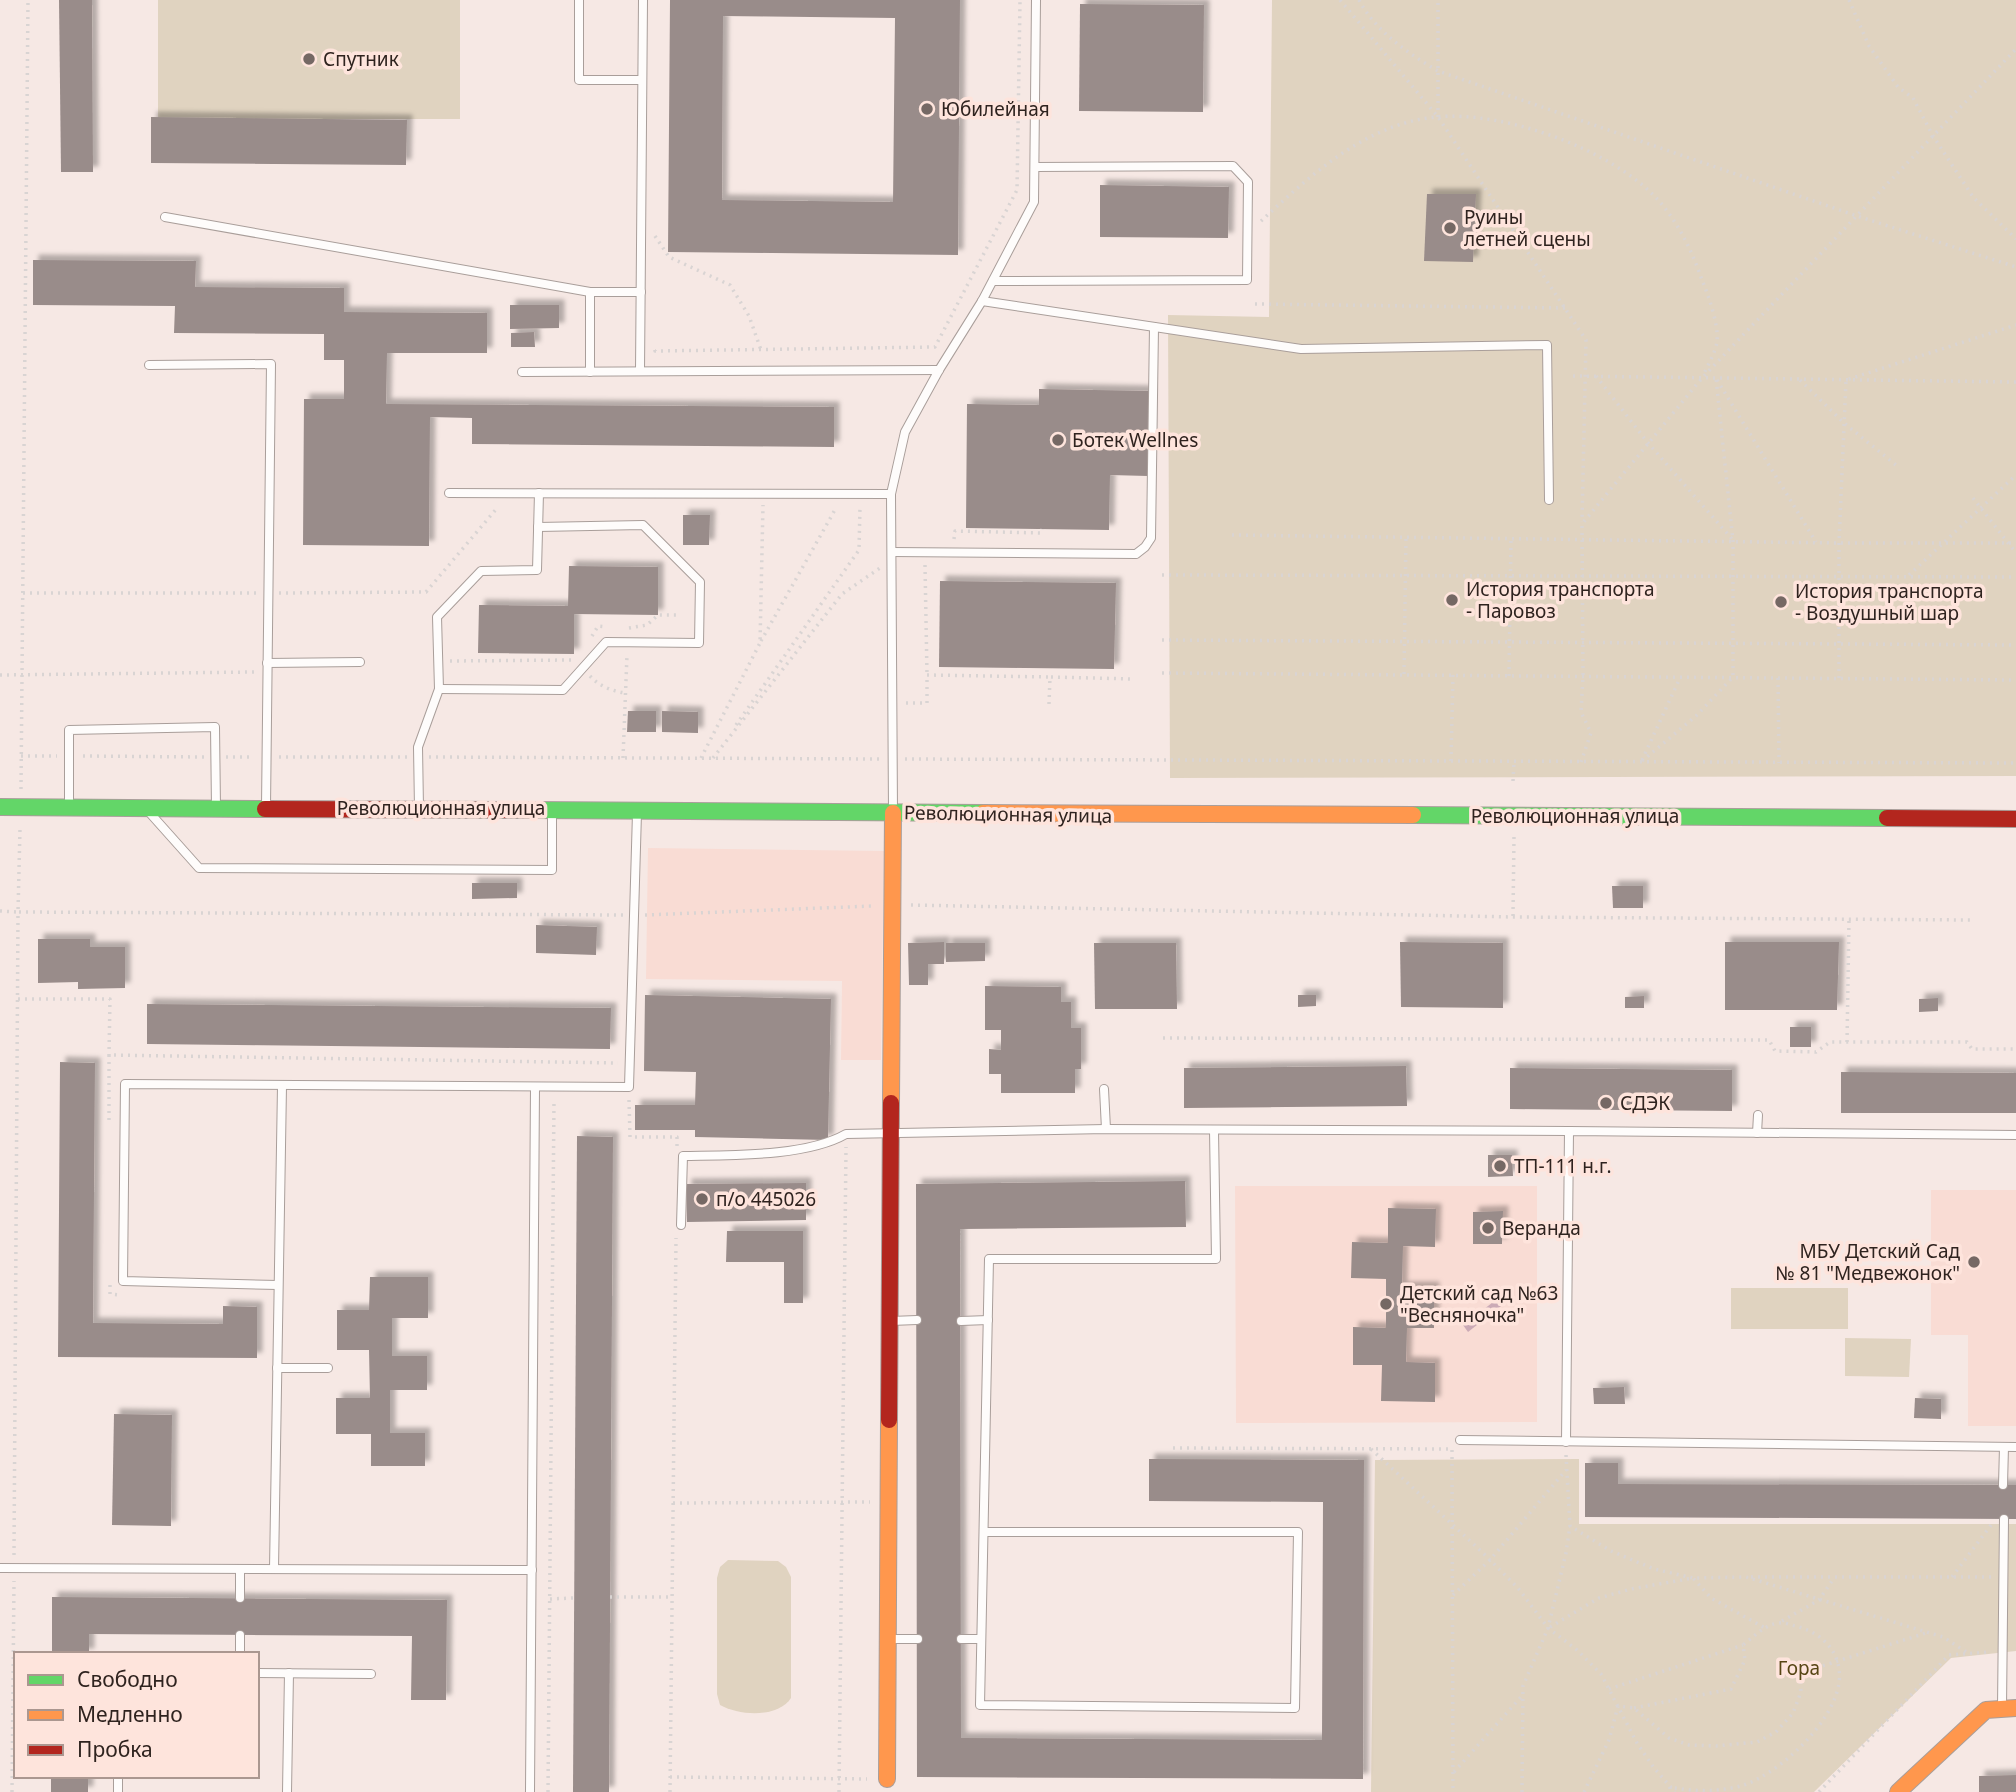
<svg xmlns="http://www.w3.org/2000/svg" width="2016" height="1792" viewBox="0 0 2016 1792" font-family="'Noto Sans',sans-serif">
  <defs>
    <filter id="shadow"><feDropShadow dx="5.5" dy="-5.5" stdDeviation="2" flood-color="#0004"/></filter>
  </defs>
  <rect width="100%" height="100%" fill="#f6e8e4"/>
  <g fill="#f9dcd4">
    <path d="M648,848L884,851L881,1060H841L842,981L646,979Z"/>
    <path d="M1235,1186H1537V1422L1236,1423Z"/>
    <path d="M1931,1190H2016V1426H1968V1335H1931Z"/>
  </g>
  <g fill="#e0d3c0">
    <rect x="158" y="0" width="302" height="119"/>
    <path d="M1272,0H2016V776L1170,778L1168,315L1269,317Z"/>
    <rect x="1731" y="1288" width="117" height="41"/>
    <path d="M1845,1338L1911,1339L1909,1377L1845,1376Z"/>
    <path d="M1579,1459V1524H2016V1651L1951,1658L1814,1792H1371L1375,1460Z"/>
    <path d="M728,1560L778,1561L786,1567L791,1577V1698C778,1718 740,1716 720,1705L717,1694V1578L720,1567Z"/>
  </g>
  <path fill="#cbaab6" d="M1509,1290L1514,1296L1468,1332L1463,1325Z"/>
  <g fill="#998c8a" fill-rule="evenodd" filter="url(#shadow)">
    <path d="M59,0H92L93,172H61Z"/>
    <path d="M670,0H960L958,255L668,252ZM723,16L895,18L893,202L722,200Z"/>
    <path d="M1080,4L1204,5L1203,112L1079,111Z"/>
    <path d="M151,117L407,120L406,165L151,163Z"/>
    <path d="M1100,185L1229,187L1228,238L1100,237Z"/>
    <path d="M1427,194H1476L1473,262L1424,261Z"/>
    <path d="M33,260L196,261L195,287L344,288V312L487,313V353H387L386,404L834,407V447L472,444V418L430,417L429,546L303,545L304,399H344V360H324V334L174,333L175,306L33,305Z"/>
    <path d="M510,305H559V328L510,329Z"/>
    <path d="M534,332L535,347H511V333Z"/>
    <path d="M1039,389L1149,391L1148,476L1110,475L1109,530L966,528L967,404L1039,405Z"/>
    <path d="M683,515H710L709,545H683Z"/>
    <path d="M569,566L658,567V615L574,614V654L478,653L479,605L568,606Z"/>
    <path d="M940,581L1116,583L1114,669L939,667Z"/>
    <path d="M628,711H656V732H627Z"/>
    <path d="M662,711L698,712V733L662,732Z"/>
    <path d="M472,883H517V898L472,899Z"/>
    <path d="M1612,886H1643V908H1613Z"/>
    <path d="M536,925L597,927L596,955L536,953Z"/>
    <path d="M38,939H90V947H125V988L78,989V982L38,983Z"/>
    <path d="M944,942V964H928V985H909L908,943Z"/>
    <path d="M1400,942L1503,943V1008L1401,1007Z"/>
    <path d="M1725,942H1839L1837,1010H1725Z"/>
    <path d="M946,943H985V961L946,962Z"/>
    <path d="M1094,943H1176L1177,1009H1095Z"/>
    <path d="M985,986L1061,987V1002H1071V1028H1081V1069H1075V1093H1001V1074H989V1049L1001,1050V1030H985Z"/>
    <path d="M645,995L831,999L828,1140L695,1137V1130H635V1105H695L696,1072L644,1071Z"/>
    <path d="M1298,995H1316V1006L1298,1007Z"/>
    <path d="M1644,996V1008H1625V997Z"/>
    <path d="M1938,998V1011L1919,1012V999Z"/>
    <path d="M147,1004L611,1008L610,1049L147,1044Z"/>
    <rect x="1790" y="1027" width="21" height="20"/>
    <path d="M60,1062L95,1063L93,1323L223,1324V1306L257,1307V1358L58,1357Z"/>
    <path d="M1406,1066L1407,1106L1184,1108V1068Z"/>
    <path d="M1510,1068L1732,1070V1111L1510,1109Z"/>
    <path d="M1841,1072L2016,1073V1113H1841Z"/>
    <path d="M577,1136L613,1137L609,1792H573Z"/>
    <path d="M1488,1155H1512L1513,1176L1488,1177Z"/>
    <path d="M1185,1181L1186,1227L960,1229L961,1738L1322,1740L1323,1502L1149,1501V1459L1364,1460L1363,1779L917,1777L916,1184Z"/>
    <path d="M806,1183V1220L687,1222L686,1184Z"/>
    <path d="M1388,1208L1436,1209L1435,1247L1403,1246L1402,1287H1434V1328H1407L1406,1362L1435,1363V1402L1381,1401L1382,1365H1353V1327L1386,1328V1279L1351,1278L1352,1242L1388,1243Z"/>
    <path d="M1503,1211L1502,1244H1473V1212Z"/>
    <path d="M727,1231H803V1303H784V1262H726Z"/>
    <path d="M370,1277H428V1318H392V1356H427V1390H390V1433H425V1466H371V1434H336V1398H370L369,1350H337V1310H369Z"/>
    <path d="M1624,1387L1625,1404H1594L1593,1388Z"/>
    <path d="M1915,1398L1941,1399V1419L1914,1418Z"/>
    <path d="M114,1414L172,1415L171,1526L112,1525Z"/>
    <path d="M1585,1463H1618V1484L2016,1485V1519L1585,1517Z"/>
    <path d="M52,1597L447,1600L446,1700H411L412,1636L89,1634V1654H52Z"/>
    <path d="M2016,1775V1792H1979V1776Z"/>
    <rect x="51" y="1776" width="37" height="16"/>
  </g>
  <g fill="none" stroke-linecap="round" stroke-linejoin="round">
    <defs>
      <g id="lane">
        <path d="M579,0V80H642"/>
        <path d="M165,217L590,292H641"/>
        <path d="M993,281L1247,280L1248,182L1233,166L1035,167"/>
        <path d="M590,292V372"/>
        <path d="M982,301L1301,349L1547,345L1549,500"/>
        <path d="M149,365L271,364L266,807"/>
        <path d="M640,371L643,0"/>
        <path d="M522,372L939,370"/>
        <path d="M449,493L891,494"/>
        <path d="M892,552L1136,554L1145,547L1151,538L1154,327"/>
        <path d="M267,663L360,662"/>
        <path d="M439,689L563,690L606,642L699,643L700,582L643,525L538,527"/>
        <path d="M69,805V730L215,727L216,807"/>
        <path d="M419,808L418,747L439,689L437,617L481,571L537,570L539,493"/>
        <path d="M149,812L199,868L552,870V813"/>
        <path d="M893,812L891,494L905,432L939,370L982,301L1034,202L1036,0"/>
        <path d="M1104,1089L1106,1129"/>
        <path d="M1757,1133L1758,1115"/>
        <path d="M681,1225L683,1156C730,1155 806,1157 846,1134L1106,1129L1569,1131"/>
        <path d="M278,1285L123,1281L125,1084L629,1087L637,813"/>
        <path d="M891,1321L917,1320"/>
        <path d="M961,1321L988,1320"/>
        <path d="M277,1368H328"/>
        <path d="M1460,1440L2016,1447"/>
        <path d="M1566,1442L1569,1131L2016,1135"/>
        <path d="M2003,1485L2004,1447"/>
        <path d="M984,1532H1298L1295,1708L980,1705L989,1259H1216L1214,1130"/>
        <path d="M0,1568L532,1570"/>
        <path d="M240,1569V1598"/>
        <path d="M274,1569L282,1086"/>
        <path d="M890,1639H918"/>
        <path d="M961,1639H981"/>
        <path d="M240,1654V1635"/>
        <path d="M257,1673L371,1674"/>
        <path d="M2002,1708L2004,1519"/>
        <path d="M118,1792V1776"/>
        <path d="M287,1792L289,1673"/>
        <path d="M530,1792L535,1087"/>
      </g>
      <g id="fast">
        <path d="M0,807L265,809"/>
        <path d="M534,810L983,813"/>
        <path d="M1413,815L1887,818"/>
      </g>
      <g id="slow">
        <path d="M983,813L1413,815"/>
        <path d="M891,1103L893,813"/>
        <path d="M887,1779L889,1420"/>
        <path d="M1898,1792L1986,1710L2016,1708"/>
      </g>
      <g id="jam">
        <path d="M265,809L534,810"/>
        <path d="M1887,818L2016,819"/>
        <path d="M889,1420L891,1103"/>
      </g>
    </defs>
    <use href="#lane" stroke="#a99e9a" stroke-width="10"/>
    <use href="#fast" stroke="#a99e9a" stroke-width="18"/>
    <use href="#slow" stroke="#a99e9a" stroke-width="18"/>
    <use href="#jam" stroke="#a99e9a" stroke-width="18"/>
    <g stroke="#d9d4d3" stroke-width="3.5" stroke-dasharray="2 5" stroke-linecap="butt">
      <path d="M1340,0L1438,117L1586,340L1582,522"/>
      <path d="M1359,0C1375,31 1409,54 1438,71L1857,216L2016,267"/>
      <path d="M1849,0L1869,46L1898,87L1913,98L1933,136L1973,197L2016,239"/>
      <path d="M1438,117V0"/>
      <path d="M1261,221C1311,175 1365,124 1436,117C1503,110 1614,150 1659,201C1679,224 1692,251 1702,280C1708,294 1719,326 1717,341C1716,352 1707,366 1703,376"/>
      <path d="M655,236L669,257L730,285L749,316L761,350"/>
      <path d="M1255,304L1566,308"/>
      <path d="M655,350V351L935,347L1017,190L1020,0"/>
      <path d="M1573,376L2016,382"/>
      <path d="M1596,376L1648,443L1732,539"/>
      <path d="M1717,380L1816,542"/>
      <path d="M1800,380L1844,423L1896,465"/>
      <path d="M1973,498L2016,553"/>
      <path d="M1232,535L1839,543H2016"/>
      <path d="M954,539L955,531L1041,533L1042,529"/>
      <path d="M925,565L927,675"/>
      <path d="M1162,575L2016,577"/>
      <path d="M1909,575L2016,475"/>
      <path d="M23,593H258"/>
      <path d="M279,593L426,592L498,507"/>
      <path d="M629,628L647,625L658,615H678"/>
      <path d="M592,636L598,626L607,627"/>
      <path d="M1162,640L2016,645"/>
      <path d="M761,641L836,508"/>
      <path d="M450,661L572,660"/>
      <path d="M1162,673L2016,680"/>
      <path d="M1404,674L1406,536"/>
      <path d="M0,675L255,672"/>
      <path d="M590,676C599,686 612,691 625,693"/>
      <path d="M1509,676L1511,538"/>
      <path d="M1778,678L1779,763"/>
      <path d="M1839,678V543L1846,380L2016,325"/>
      <path d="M906,703H927V675L1050,677"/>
      <path d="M1049,704L1050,677L1133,679"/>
      <path d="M736,725L859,550L860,506"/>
      <path d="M21,756H57"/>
      <path d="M83,756L204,757"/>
      <path d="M226,757H253"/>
      <path d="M279,757H407"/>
      <path d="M429,757L880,759"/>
      <path d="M623,758L627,655"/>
      <path d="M701,758L760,643L763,505"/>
      <path d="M713,758L842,594L880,568"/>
      <path d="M905,759L2016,763"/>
      <path d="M1642,760L1680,678"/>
      <path d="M1451,761L1453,675"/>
      <path d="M1642,761L1696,716L1733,677V541L1716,378"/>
      <path d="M1581,762L1591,733L1581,712L1583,677L1582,524L1702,378L2016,49"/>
      <path d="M1513,781L1514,762"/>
      <path d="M21,789L28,0"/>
      <path d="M911,905L1513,917L1972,920"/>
      <path d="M0,911L18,912L20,828"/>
      <path d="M645,915L872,906"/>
      <path d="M1513,916L1514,836"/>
      <path d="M18,999H110L109,1055"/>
      <path d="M1163,1038L1769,1040L1775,1051L1816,1052L1830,1042H1967L1972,1049H2016"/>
      <path d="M1847,1042L1849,919"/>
      <path d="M629,1100L630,1137H677V1146"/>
      <path d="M109,1120V1055L618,1063"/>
      <path d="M110,1285V1294L120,1295"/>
      <path d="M1173,1448L1452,1449L1453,1792"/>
      <path d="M1371,1449L1482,1552L1518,1588L1548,1628L1577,1650L1601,1674L1637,1743L1654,1768L1675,1792"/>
      <path d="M1566,1455L1570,1526L1611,1551L1654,1569L1693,1578L1746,1577L1943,1637L1968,1653"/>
      <path d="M673,1503L870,1502"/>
      <path d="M14,1555L18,912L623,915"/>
      <path d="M1751,1577H1992"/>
      <path d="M1952,1577L1991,1525"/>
      <path d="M1453,1595L1490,1560L1566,1470"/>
      <path d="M610,1597H672"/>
      <path d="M550,1599L573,1598"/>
      <path d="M1782,1621L1819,1600L1834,1578"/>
      <path d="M1550,1627L1599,1598L1631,1589L1693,1578L1711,1598L1765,1628"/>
      <path d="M1609,1689L1743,1645"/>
      <path d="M1634,1708L1731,1689L1745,1660L1743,1645C1753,1637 1766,1624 1779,1623C1784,1622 1791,1625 1795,1626C1822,1632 1843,1653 1839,1683C1833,1723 1781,1772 1744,1785C1721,1792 1694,1792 1670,1787V1792"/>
      <path d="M1454,1772L1521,1697"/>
      <path d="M670,1777L867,1779"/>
      <path d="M12,1792L14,1581"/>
      <path d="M548,1792L554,1099"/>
      <path d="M670,1792L676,1238"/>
      <path d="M839,1792L846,1147"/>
      <path d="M1522,1792L1523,1686L1548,1628L1566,1553L1570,1526"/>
      <path d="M1584,1792L1609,1740L1618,1706L1634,1708L1669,1738L1689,1745L1716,1746L1757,1742L1776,1732L1793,1713L1801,1692L1800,1673L1926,1633"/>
      <path d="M1819,1792L1949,1655L1989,1652"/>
    </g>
    <use href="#lane" stroke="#fefcfb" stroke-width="8"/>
    <use href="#fast" stroke="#63d668" stroke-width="16"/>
    <use href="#slow" stroke="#ff974d" stroke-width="16"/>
    <use href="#jam" stroke="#b3261e" stroke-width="16"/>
  </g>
  <g fill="#756864" stroke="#fee4dc" stroke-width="2.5">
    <circle cx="309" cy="59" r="7"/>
    <circle cx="927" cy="109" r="7"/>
    <circle cx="1450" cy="228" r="7"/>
    <circle cx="1058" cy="440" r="7"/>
    <circle cx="1452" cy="600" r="7"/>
    <circle cx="1781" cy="602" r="7"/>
    <circle cx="1606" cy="1103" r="7"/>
    <circle cx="1500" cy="1166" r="7"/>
    <circle cx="702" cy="1199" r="7"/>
    <circle cx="1488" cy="1228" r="7"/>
    <circle cx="1974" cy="1262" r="7"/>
    <circle cx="1386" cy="1304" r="7"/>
  </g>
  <g text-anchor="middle" stroke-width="7" stroke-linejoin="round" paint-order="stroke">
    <g font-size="19" fill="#2f231f" stroke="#fee4dc" text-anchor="start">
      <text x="323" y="66">Спутник</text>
      <text x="941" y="116">Юбилейная</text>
      <text x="1464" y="224">Руины<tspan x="1464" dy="22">летней сцены</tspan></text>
      <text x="1072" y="447">Ботек Wellnes</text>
      <text x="1466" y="596">История транспорта<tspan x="1466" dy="22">- Паровоз</tspan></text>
      <text x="1795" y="598">История транспорта<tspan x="1795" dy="22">- Воздушный шар</tspan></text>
      <text x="1620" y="1110">СДЭК</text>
      <text x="1514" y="1173">ТП-111 н.г.</text>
      <text x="716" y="1206">п/о 445026</text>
      <text x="1502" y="1235">Веранда</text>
      <text x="1960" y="1258" text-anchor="end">МБУ Детский Сад<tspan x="1960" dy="22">№ 81 "Медвежонок"</tspan></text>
      <text x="1400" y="1300">Детский сад №63<tspan x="1400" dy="22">"Весняночка"</tspan></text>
    </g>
    <g font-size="19" fill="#2f231f" stroke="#fee4dc">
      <text x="441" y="815">Революционная улица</text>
      <text transform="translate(1008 814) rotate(1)" y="7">Революционная улица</text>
      <text x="1575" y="823">Революционная улица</text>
    </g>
    <g font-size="19" fill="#574514" stroke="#fee4dc">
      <text x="1799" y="1675">Гора</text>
    </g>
  </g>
  <rect x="14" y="1652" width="245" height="126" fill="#fee4dc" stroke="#ab9790" stroke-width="2"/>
  <rect x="28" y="1675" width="35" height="10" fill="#63d668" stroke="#ab9790" stroke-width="2"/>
  <text x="77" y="1687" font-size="21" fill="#2f231f">Свободно</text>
  <rect x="28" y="1710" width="35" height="10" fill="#ff974d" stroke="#ab9790" stroke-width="2"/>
  <text x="77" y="1722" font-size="21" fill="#2f231f">Медленно</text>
  <rect x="28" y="1745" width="35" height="10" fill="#b3261e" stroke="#ab9790" stroke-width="2"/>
  <text x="77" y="1757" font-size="21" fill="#2f231f">Пробка</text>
</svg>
